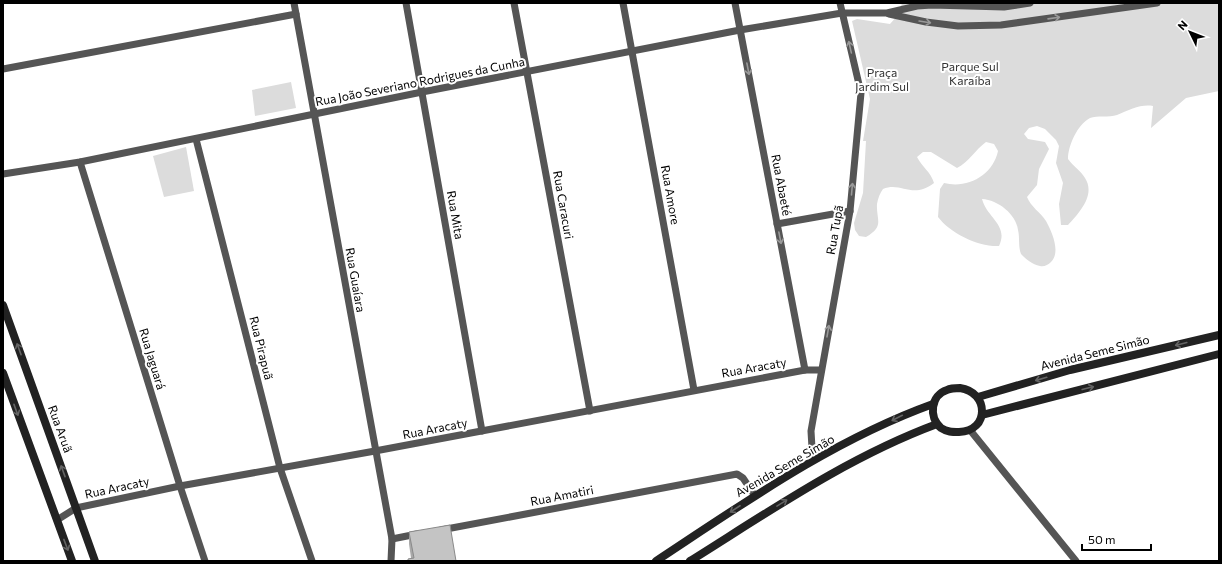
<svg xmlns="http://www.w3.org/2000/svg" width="1222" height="564" viewBox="0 0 1222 564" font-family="Commissioner,sans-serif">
  <rect width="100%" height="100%" fill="#fff"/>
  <g fill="#dcdcdc">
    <path d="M902,3H1219V91L1186,98L1151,128L1153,106C1140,104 1130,110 1117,115C1109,118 1097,115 1090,118C1077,125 1068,146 1068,159C1073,166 1081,171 1085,178C1096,195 1079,213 1068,225H1061L1059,204L1063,183L1056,163L1059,146L1056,140L1045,129L1037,126L1029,128L1024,134L1028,139L1045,142L1049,149L1039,169L1037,185L1027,197C1031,207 1040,212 1046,221C1052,232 1061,252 1051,262C1048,265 1044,267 1040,266C1032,264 1027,260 1021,254C1018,246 1020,238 1018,230C1016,214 998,200 982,199C987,218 1009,225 999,246C978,247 950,233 938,217L940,189L944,183C968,189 993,175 998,151L994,144L986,142C975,150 969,162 957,168L931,152H923L917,157C922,167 931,172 934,183C912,200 901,181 883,189C880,193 878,198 877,204C876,220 885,226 866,237L859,236L855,230L854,223L863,193L866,141H863L870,99L852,21L857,19L890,24L898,15Z"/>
    <path d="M291,82L296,108L255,116L252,90Z"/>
    <path d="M186,147L194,191L164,197L153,156Z"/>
  </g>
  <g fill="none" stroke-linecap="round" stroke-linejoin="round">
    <g stroke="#555" stroke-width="7">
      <path d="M294,3L392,539L391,561"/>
      <path d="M406,3L482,431"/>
      <path d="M514,3L590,411"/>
      <path d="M623,3L694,390"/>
      <path d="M735,3L805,370"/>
      <path d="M889,14L926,22L958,26L1001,25L1157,3"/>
      <path d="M3,69L296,14"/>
      <path d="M196,139L280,468L312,561"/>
      <path d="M80,162L180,486L205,561"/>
      <path d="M3,174L80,162L422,92L740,30L842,13H887L917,6L932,5L1004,7L1030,3"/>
      <path d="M777,224L850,211"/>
      <path d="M970,430L1076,561"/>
      <path d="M815,459L812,448L811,431L850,211L861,93L840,3"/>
      <path d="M57,520L76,508L180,486L375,451L805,370H821"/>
      <path d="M441,530L737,474L743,478L755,496"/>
      <path d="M392,539L417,534"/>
    </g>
    <g stroke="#222" stroke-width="8">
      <path d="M3,305L95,561"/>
      <path d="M3,373L72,561"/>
      <path d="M960,388C989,392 990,431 959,432C952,432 947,432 941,428C928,417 931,395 947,390C951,388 956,388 960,388Z"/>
      <path d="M978,397L1070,370L1219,335"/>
      <path d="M982,415L1219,354"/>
      <path d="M656,561C744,503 833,440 933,404"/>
      <path d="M690,561C770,511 848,457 937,424"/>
    </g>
  </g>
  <path fill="#a9a9a9" d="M409,532L456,561H408V559L411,558L409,544Z"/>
  <path fill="#c4c4c4" stroke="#898989" d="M450,525L456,561H408V559L414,558L409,532Z"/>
  <defs><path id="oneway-shaft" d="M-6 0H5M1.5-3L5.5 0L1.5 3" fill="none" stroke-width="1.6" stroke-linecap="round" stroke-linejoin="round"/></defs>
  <g stroke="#999">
    <use href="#oneway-shaft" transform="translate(1054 18) rotate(-8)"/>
    <use href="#oneway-shaft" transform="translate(925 22) rotate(9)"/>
    <use href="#oneway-shaft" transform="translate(850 47) rotate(-103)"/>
    <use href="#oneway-shaft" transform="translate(748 69) rotate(79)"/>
    <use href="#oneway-shaft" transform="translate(852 189) rotate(-85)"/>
    <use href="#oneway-shaft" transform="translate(780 238) rotate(79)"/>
    <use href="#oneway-shaft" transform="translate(828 331) rotate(-80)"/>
  </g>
  <g stroke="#646464">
    <use href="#oneway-shaft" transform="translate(1181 344) rotate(166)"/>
    <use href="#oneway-shaft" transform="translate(19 349) rotate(-110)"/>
    <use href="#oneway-shaft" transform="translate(1041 379) rotate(164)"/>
    <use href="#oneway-shaft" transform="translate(1088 388) rotate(-14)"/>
    <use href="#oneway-shaft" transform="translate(16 410) rotate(70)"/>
    <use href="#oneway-shaft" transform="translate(897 418) rotate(153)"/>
    <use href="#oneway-shaft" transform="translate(63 471) rotate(-110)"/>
    <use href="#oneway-shaft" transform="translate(782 503) rotate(-32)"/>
    <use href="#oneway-shaft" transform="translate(735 509) rotate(147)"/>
    <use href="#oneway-shaft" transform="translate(66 545) rotate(69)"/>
  </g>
  <g text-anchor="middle" stroke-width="4" stroke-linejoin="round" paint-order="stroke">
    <g font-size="12" fill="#333" stroke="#fff">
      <text x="970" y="71">Parque Sul<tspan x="970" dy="14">Karaíba</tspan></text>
      <text x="882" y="77">Praça<tspan x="882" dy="14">Jardim Sul</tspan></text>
    </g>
    <g font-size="12" fill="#000" stroke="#fff">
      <text transform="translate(420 82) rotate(-11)" y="4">Rua João Severiano Rodrigues da Cunha</text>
      <text transform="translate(781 185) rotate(79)" y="4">Rua Abaeté</text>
      <text transform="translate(670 195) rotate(80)" y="4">Rua Amore</text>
      <text transform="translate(563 205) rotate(80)" y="4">Rua Caracuri</text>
      <text transform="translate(455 215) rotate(80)" y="4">Rua Mita</text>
      <text transform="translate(835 230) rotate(-80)" y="4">Rua Tupã</text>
      <text transform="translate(355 280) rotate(80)" y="4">Rua Guaíara</text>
      <text transform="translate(261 348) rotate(76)" y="4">Rua Pirapuã</text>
      <text transform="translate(1095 353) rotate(-14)" y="4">Avenida Seme Simão</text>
      <text transform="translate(152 359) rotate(73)" y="4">Rua Jaguará</text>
      <text transform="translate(754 368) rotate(-10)" y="4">Rua Aracaty</text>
      <text transform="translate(60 429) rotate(70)" y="4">Rua Aruã</text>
      <text transform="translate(435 429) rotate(-11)" y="4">Rua Aracaty</text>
      <text transform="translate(785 466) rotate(-30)" y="4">Avenida Seme Simão</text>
      <text transform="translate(117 488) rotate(-12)" y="4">Rua Aracaty</text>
      <text transform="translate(562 496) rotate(-11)" y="4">Rua Amatiri</text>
    </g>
  </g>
  <rect width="1222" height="564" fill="none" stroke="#000000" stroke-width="8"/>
  <g transform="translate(1190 32) rotate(313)" stroke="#ffffff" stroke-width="3" paint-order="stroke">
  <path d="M0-3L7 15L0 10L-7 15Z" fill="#000000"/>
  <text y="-6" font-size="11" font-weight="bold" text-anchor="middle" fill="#000000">N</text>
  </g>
  <path d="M1082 544v6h69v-6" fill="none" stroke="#000000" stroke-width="2"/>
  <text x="1088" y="544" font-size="12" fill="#000000" stroke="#ffffff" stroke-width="3" paint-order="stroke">50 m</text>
</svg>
